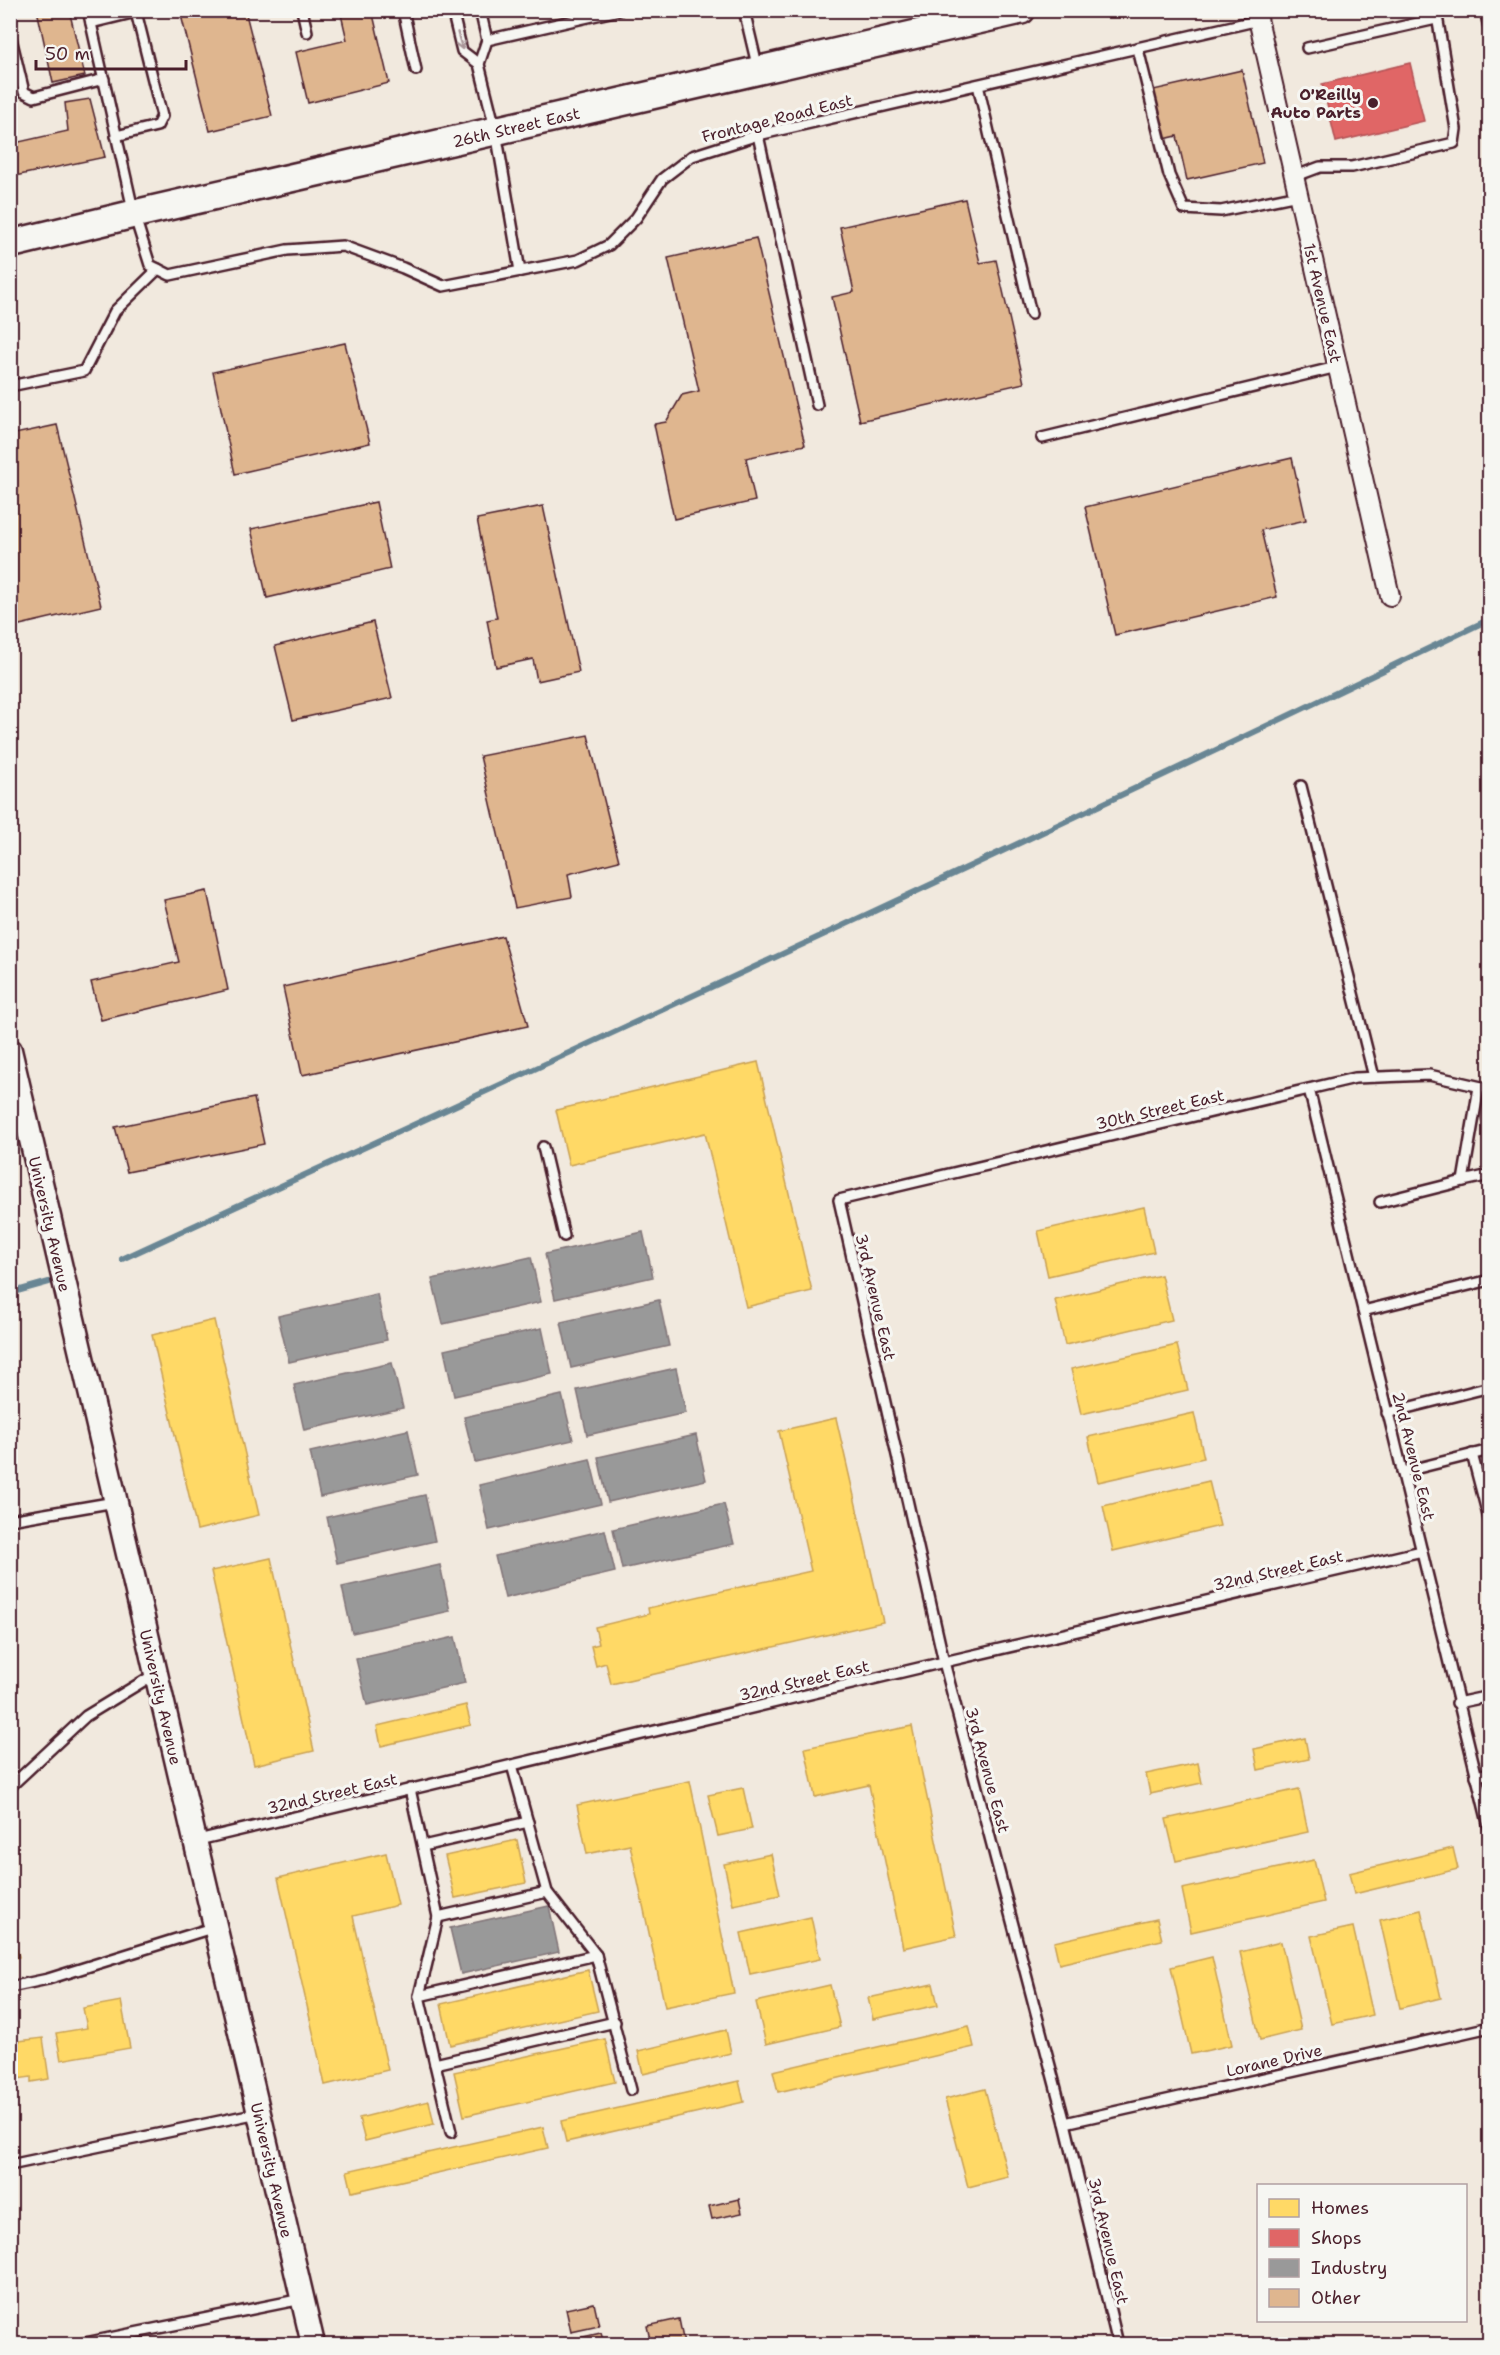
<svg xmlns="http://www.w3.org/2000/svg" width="1500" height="2355" viewBox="0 0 1500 2355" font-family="'Shantell Sans',sans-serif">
  <rect width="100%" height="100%" fill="#f1e9de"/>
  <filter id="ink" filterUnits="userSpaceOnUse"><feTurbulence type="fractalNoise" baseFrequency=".0167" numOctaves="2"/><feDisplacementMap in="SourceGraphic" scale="12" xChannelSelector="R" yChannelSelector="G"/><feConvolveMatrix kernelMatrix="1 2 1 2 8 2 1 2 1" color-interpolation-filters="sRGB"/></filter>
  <g filter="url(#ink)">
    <g fill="#ffd966" stroke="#c9a154" stroke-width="1.5">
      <path d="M758,1062L812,1291L746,1307L705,1133L569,1165L556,1110Z"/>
      <path d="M1144,1207L1154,1252L1048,1276L1038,1231Z"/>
      <path d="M1161,1275L1172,1320L1065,1345L1055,1300Z"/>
      <path d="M214,1320L259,1515L197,1530L152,1335Z"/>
      <path d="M1177,1345L1188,1390L1081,1414L1071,1369Z"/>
      <path d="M1194,1413L1204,1458L1098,1482L1088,1437Z"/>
      <path d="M836,1418L883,1622L611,1684L606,1663L596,1666L591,1646L599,1644L595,1627L649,1614L648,1608L811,1571L779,1431Z"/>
      <path d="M1209,1481L1220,1526L1113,1551L1103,1506Z"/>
      <path d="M271,1558L314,1751L254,1765L211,1571Z"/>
      <path d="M466,1705L471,1725L381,1746L377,1726Z"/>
      <path d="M912,1726L956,1936L903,1948L869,1785L815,1797L805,1748Z"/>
      <path d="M1305,1738L1309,1759L1258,1770L1254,1749Z"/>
      <path d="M1198,1763L1202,1783L1150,1794L1146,1774Z"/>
      <path d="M690,1781L734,1993L665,2007L630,1845L587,1854L577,1805Z"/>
      <path d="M743,1788L752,1829L718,1836L708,1795Z"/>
      <path d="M1299,1789L1308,1832L1176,1861L1166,1819Z"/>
      <path d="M517,1840L526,1883L455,1898L445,1856Z"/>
      <path d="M1453,1848L1458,1869L1354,1894L1349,1873Z"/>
      <path d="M386,1853L398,1905L353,1916L388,2070L325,2085L278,1878Z"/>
      <path d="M771,1854L780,1895L733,1905L724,1864Z"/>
      <path d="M1314,1860L1324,1902L1191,1932L1182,1889Z"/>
      <path d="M1421,1910L1441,1998L1400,2008L1380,1920Z"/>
      <path d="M811,1917L820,1959L750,1974L741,1933Z"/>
      <path d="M1157,1919L1162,1940L1059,1964L1054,1942Z"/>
      <path d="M10,1923L19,1957L10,1959Z"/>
      <path d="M1353,1927L1373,2015L1332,2024L1311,1936Z"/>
      <path d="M1281,1942L1301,2030L1260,2040L1240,1952Z"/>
      <path d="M1212,1957L1232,2045L1191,2054L1171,1967Z"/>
      <path d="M588,1970L598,2011L450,2045L441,2004Z"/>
      <path d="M933,1984L938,2005L873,2019L868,1998Z"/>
      <path d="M830,1985L840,2027L766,2044L756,2002Z"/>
      <path d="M121,2001L130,2048L61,2060L56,2033L87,2028L83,2008Z"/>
      <path d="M969,2026L974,2047L778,2092L773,2071Z"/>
      <path d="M726,2030L731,2053L643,2074L638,2051Z"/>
      <path d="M43,2038L49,2079L31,2082V2077L10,2080V2042Z"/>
      <path d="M605,2039L615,2082L464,2116L454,2072Z"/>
      <path d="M739,2081L744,2102L566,2142L561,2121Z"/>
      <path d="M985,2089L1008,2177L968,2187L945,2099Z"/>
      <path d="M429,2101L434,2124L365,2141L359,2118Z"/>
      <path d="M543,2127L548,2148L352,2192L347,2171Z"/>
    </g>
    <path fill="#e06666" stroke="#b35154" stroke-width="1.5" d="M1410,63L1424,121L1336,142L1322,84Z"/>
    <g fill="#999" stroke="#817478" stroke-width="1.5">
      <path d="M643,1232L653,1277L555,1299L545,1254Z"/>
      <path d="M531,1257L541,1302L443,1324L432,1279Z"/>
      <path d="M377,1294L387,1340L289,1362L278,1316Z"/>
      <path d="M659,1300L669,1346L571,1368L561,1322Z"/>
      <path d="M542,1328L552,1374L454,1396L444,1350Z"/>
      <path d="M392,1363L403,1408L304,1430L294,1385Z"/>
      <path d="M676,1368L686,1413L587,1435L577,1390Z"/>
      <path d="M562,1395L573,1440L475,1462L464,1417Z"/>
      <path d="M408,1430L418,1475L320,1497L310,1452Z"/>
      <path d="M696,1435L706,1480L608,1502L598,1457Z"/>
      <path d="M590,1459L601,1504L489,1530L479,1485Z"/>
      <path d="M425,1495L435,1541L337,1563L327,1517Z"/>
      <path d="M724,1504L734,1544L622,1569L613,1529Z"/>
      <path d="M605,1530L615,1572L505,1598L495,1556Z"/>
      <path d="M440,1565L450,1611L352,1633L342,1587Z"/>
      <path d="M455,1637L465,1683L367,1705L356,1659Z"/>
      <path d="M549,1906L559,1952L461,1974L450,1928Z"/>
    </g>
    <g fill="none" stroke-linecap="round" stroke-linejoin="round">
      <g stroke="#698694" stroke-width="6">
        <path d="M122,1259C579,1049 1036,838 1490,619"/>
        <path d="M10,1293L49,1282"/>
      </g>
    </g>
    <g fill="#dfb68f" stroke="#4a1f2b" stroke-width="1.5">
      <path d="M37,10H69L85,76L53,83Z"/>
      <path d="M203,10H245L272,116L210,131L181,15Z"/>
      <path d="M340,10H372L389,83L308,103L296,52L347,40Z"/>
      <path d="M1242,70L1263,163L1187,180L1177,136L1160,140L1149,91Z"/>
      <path d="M90,99L105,157L10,177V144L68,131L65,103Z"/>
      <path d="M965,199L980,263L996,260L1024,383L860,421L832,297L854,292L840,227Z"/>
      <path d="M756,238L805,445L746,458L755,501L674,519L654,424L666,422L682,395L699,391L668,258Z"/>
      <path d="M345,343L370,443L235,474L213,372Z"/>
      <path d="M57,425L101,606L11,627L10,435Z"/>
      <path d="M1292,458L1306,520L1261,530L1277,597L1115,635L1085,507Z"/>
      <path d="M376,502L390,569L267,598L251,529Z"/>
      <path d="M543,506L579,672L537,681L533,659L496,667L487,620L497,618L477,519Z"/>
      <path d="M373,622L392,698L293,720L275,646Z"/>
      <path d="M588,735L619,861L568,874L572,897L515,908L480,756Z"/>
      <path d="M207,891L228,990L101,1020L91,982L179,962L164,900Z"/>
      <path d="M503,936L528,1026L302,1075L283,987Z"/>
      <path d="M254,1098L264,1144L127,1172L115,1127Z"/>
      <path d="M739,2199L742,2213L712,2219L709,2206Z"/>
      <path d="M594,2303L599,2326L571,2332L566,2309Z"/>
      <path d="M679,2319L684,2344H651L647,2326Z"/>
      <path d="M601,2333L604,2344H576L574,2339Z"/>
    </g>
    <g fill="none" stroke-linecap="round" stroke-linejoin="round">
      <defs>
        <g id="service">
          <path d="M88,10L134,214L150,265L158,269"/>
          <path d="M302,10L307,32"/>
          <path d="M403,10L416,70"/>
          <path d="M452,10L462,51L479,64"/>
          <path d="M480,10L487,40L479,64L496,132L520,271"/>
          <path d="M744,10L758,69"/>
          <path d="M1485,10L1490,32"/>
          <path d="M91,23L144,10"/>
          <path d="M10,34L24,92L34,97L104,79"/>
          <path d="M487,40L619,10"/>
          <path d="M1307,48L1436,19"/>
          <path d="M1138,49L1169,175L1184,209L1221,211L1298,195"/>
          <path d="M978,85L1031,314"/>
          <path d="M758,135L817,405"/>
          <path d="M116,136L157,126L162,116L136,12"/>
          <path d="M1296,176L1320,167H1352L1454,143L1456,129L1436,10"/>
          <path d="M10,386L84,371L115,311L158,269L170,275L287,250L343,246L403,268L443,286L578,260L609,245L636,218L662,179L692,156L758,135L1259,20"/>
          <path d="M1042,438L1337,367"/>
          <path d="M1301,786L1374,1077"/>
          <path d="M1479,1087L1463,1181L1490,1175"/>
          <path d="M1309,1089L1490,1831"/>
          <path d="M543,1147L564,1236"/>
          <path d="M1380,1202L1463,1181"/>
          <path d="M1363,1311L1490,1280"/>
          <path d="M1387,1413L1490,1387"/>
          <path d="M1472,1454L1490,1523"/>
          <path d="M1402,1472L1490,1450"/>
          <path d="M10,1520L115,1502"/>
          <path d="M1457,1703L1490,1696"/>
          <path d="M512,1765L547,1892L596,1955L631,2090"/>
          <path d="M1476,1776L1490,1773"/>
          <path d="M10,1787L86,1716L155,1674"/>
          <path d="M410,1789L438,1917L419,1996L451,2132"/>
          <path d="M194,1841L944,1662L1422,1551"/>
          <path d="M423,1846L528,1822"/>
          <path d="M438,1917L547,1892"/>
          <path d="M10,1987L48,1979L215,1927"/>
          <path d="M419,1996L596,1955"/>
          <path d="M435,2064L615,2022"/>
          <path d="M1065,2123L1490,2027"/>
          <path d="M10,2165L258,2113"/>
          <path d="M80,2344L302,2299"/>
          <path d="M1118,2344L1065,2123L944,1662L839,1200L1355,1078L1429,1075L1490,1089"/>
        </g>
        <path id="minor" d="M1256,10L1390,596"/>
        <path id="tertiary" d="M10,1050L313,2344"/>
        <path id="secondary" d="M10,244L134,214L1021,10"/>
      </defs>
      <use href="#service" stroke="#4a1f2b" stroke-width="14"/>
      <use href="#minor" stroke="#4a1f2b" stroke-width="22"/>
      <use href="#tertiary" stroke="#4a1f2b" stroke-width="27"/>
      <use href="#secondary" stroke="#4a1f2b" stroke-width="32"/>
      <use href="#service" stroke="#f6f6f2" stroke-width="9"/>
      <use href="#minor" stroke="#f6f6f2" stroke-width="18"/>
      <use href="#tertiary" stroke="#f6f6f2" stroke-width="22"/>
      <use href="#secondary" stroke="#f6f6f2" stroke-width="27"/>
    </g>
    <defs><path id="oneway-shaft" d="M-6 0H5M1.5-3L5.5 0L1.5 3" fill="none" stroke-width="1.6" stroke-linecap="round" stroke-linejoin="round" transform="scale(1.5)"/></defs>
    <use stroke="#a99598" href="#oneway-shaft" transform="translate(460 41) rotate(74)"/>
  </g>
  <circle fill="#4a1f2b" stroke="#f6f6f2" stroke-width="2" cx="1373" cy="103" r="6"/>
  <g text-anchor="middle" stroke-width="6" stroke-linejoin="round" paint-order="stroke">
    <g font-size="16" font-weight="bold" fill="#4a1f2b" stroke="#f6f6f2" text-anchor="end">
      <text x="1361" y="100">O'Reilly<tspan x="1361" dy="18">Auto Parts</tspan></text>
    </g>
    <g font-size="16" fill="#4a1f2b" stroke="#f6f6f2">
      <text transform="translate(777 118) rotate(-14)" y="6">Frontage Road East</text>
      <text transform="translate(516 127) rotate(-13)" y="6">26th Street East</text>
      <text transform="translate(1323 303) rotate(77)" y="6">1st Avenue East</text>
      <text transform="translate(1160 1109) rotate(-13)" y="6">30th Street East</text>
      <text transform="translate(50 1224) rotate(77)" y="6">University Avenue</text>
      <text transform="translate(876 1297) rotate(77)" y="6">3rd Avenue East</text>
      <text transform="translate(1414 1456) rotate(76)" y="6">2nd Avenue East</text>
      <text transform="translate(1278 1570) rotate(-13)" y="6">32nd Street East</text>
      <text transform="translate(804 1680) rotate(-13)" y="6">32nd Street East</text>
      <text transform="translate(161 1697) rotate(77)" y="6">University Avenue</text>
      <text transform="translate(988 1770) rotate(75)" y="6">3rd Avenue East</text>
      <text transform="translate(332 1793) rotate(-13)" y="6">32nd Street East</text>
      <text transform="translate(1274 2060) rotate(-13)" y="6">Lorane Drive</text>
      <text transform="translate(272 2170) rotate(77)" y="6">University Avenue</text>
      <text transform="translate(1109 2241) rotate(77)" y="6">3rd Avenue East</text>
    </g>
  </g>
  <rect width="1500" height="2355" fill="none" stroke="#f6f6f2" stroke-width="36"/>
  <rect x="18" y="18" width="1464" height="2319" fill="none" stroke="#4a1f2b" stroke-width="2" filter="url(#ink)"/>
  <rect x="1257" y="2184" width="210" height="138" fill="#f6f6f2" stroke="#b1a0a2" stroke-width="1.5"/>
  <rect x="1269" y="2199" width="30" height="18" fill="#ffd966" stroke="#b1a0a2" stroke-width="1.5"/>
  <text x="1311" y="2214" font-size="18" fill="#4a1f2b">Homes</text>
  <rect x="1269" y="2229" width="30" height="18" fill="#e06666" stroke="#b1a0a2" stroke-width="1.5"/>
  <text x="1311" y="2244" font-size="18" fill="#4a1f2b">Shops</text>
  <rect x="1269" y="2259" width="30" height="18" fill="#999999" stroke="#b1a0a2" stroke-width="1.5"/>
  <text x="1311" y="2274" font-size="18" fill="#4a1f2b">Industry</text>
  <rect x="1269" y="2289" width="30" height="18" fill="#dfb68f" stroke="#b1a0a2" stroke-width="1.5"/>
  <text x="1311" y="2304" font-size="18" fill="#4a1f2b">Other</text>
  <path d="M36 60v9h150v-9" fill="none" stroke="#4a1f2b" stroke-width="3"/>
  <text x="45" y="60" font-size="18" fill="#4a1f2b" stroke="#f6f6f2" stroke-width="4.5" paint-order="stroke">50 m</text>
</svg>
